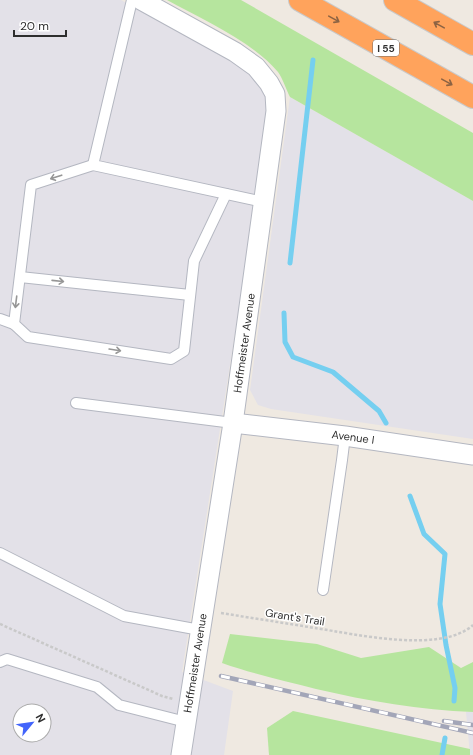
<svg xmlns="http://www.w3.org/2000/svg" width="473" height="755" viewBox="0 0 473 755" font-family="'DM Sans',sans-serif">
  <rect width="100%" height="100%" fill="#efe9e1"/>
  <g fill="#e3e1e8" fill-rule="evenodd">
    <path d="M0,0H121L240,66L256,81L269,100L268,122L182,672L233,691L224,755H0ZM20,711H44V735H20Z"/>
    <path d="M290,97L473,201V439L271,409L258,405L250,390Z"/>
    <path d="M466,712H473V755H470Z"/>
  </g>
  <g fill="#b6e59e">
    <path d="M167,0H241L473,133V201L290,97C286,89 283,79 278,72C252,41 203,20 167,0Z"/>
    <path d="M230,634L317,644L361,658L429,647L461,668L473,662V712C420,710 368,701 316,689C285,681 253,674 222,663Z"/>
    <path d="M293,711L470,749V755H269L267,728Z"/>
  </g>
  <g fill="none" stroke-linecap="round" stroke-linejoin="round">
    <g stroke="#75cff0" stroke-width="5">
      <path d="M290,263L313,60"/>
      <path d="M284,313L285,342L293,357L333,372L379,411L386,423"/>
      <path d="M410,496L424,534L445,554L440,604L446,645L455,688L454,701"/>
      <path d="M442,755L445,738"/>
    </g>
    <defs>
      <g id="service">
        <path d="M132,0L93,165L263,202"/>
        <path d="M93,165L31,185L14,324L28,337L171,359L184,351L194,261L226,194"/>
        <path d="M20,277L190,295"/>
        <path d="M0,319L14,324"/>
        <path d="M76,403L233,423"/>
        <path d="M0,553L124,616L200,630"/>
        <path d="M323,590L342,460L345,436"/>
        <path d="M0,662L7,659L97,687L119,705L186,722"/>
      </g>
      <g id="minor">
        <path d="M141,0L235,52L256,67L269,83L275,94L276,111L233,423L181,755"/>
        <path d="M233,423L345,436L473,455"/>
      </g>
      <g id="motorway">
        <path d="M300,0L473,97"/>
        <path d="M395,0L473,44"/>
      </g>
    </defs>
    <use href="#service" stroke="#b4b7c1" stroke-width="12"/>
    <use href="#minor" stroke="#b4b7c1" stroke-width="21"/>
    <use href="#motorway" stroke="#c9c9c9" stroke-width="24"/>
    <g stroke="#c9c9c9" stroke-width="2.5" stroke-dasharray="3 2" stroke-linecap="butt">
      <path d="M221,613C252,618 284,623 315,628C355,634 441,654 473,625"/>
      <path d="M0,624L162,696L173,699"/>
    </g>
    <use href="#service" stroke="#fff" stroke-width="10"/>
    <use href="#minor" stroke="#fff" stroke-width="19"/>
    <use href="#motorway" stroke="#ffa35c" stroke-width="22"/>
    <defs>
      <g id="rail">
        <path d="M221,676L473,733"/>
        <path d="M444,721L473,725"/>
      </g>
    </defs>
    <use href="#rail" stroke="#a3a6b8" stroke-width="4.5"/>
    <use href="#rail" stroke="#fff" stroke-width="3" stroke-dasharray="9" stroke-linecap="butt"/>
  </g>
  <defs><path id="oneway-shaft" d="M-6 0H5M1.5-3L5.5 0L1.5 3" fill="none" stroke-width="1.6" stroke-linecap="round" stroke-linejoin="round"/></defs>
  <g stroke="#8c6343">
    <use href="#oneway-shaft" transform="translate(334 19) rotate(29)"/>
    <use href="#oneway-shaft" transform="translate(439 25) rotate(-151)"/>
    <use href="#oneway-shaft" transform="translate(447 82) rotate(29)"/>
  </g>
  <g stroke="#969696">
    <use href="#oneway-shaft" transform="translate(56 177) rotate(162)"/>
    <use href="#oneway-shaft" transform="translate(58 281) rotate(6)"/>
    <use href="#oneway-shaft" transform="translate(16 302) rotate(97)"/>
    <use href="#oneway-shaft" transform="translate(115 350) rotate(9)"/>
  </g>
  <g text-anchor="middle" stroke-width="3" stroke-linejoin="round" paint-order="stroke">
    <rect fill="#fff" stroke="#6d6d6d" stroke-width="1" x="373" y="40" width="26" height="16" rx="3"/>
    <g font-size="10" font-weight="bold" fill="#2e2e2e">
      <text x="386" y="52">I 55</text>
    </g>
    <g font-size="11" fill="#2e2e2e" stroke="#fff">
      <text transform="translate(244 343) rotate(-82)" y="4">Hoffmeister Avenue</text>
      <text transform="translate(353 437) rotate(8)" y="4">Avenue I</text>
      <text transform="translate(295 617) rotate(9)" y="4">Grant's Trail</text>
      <text transform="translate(195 663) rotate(-81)" y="4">Hoffmeister Avenue</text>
    </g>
  </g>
  <g transform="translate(32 723) rotate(61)"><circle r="19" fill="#ffffff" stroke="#ababab"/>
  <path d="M0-3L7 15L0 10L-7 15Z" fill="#4264fb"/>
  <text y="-6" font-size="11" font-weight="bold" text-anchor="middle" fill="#2e2e2e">N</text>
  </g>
  <path d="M14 30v6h52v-6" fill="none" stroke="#2e2e2e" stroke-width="2"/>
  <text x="20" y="30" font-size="12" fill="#2e2e2e" stroke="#ffffff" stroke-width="3" paint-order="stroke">20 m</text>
</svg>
